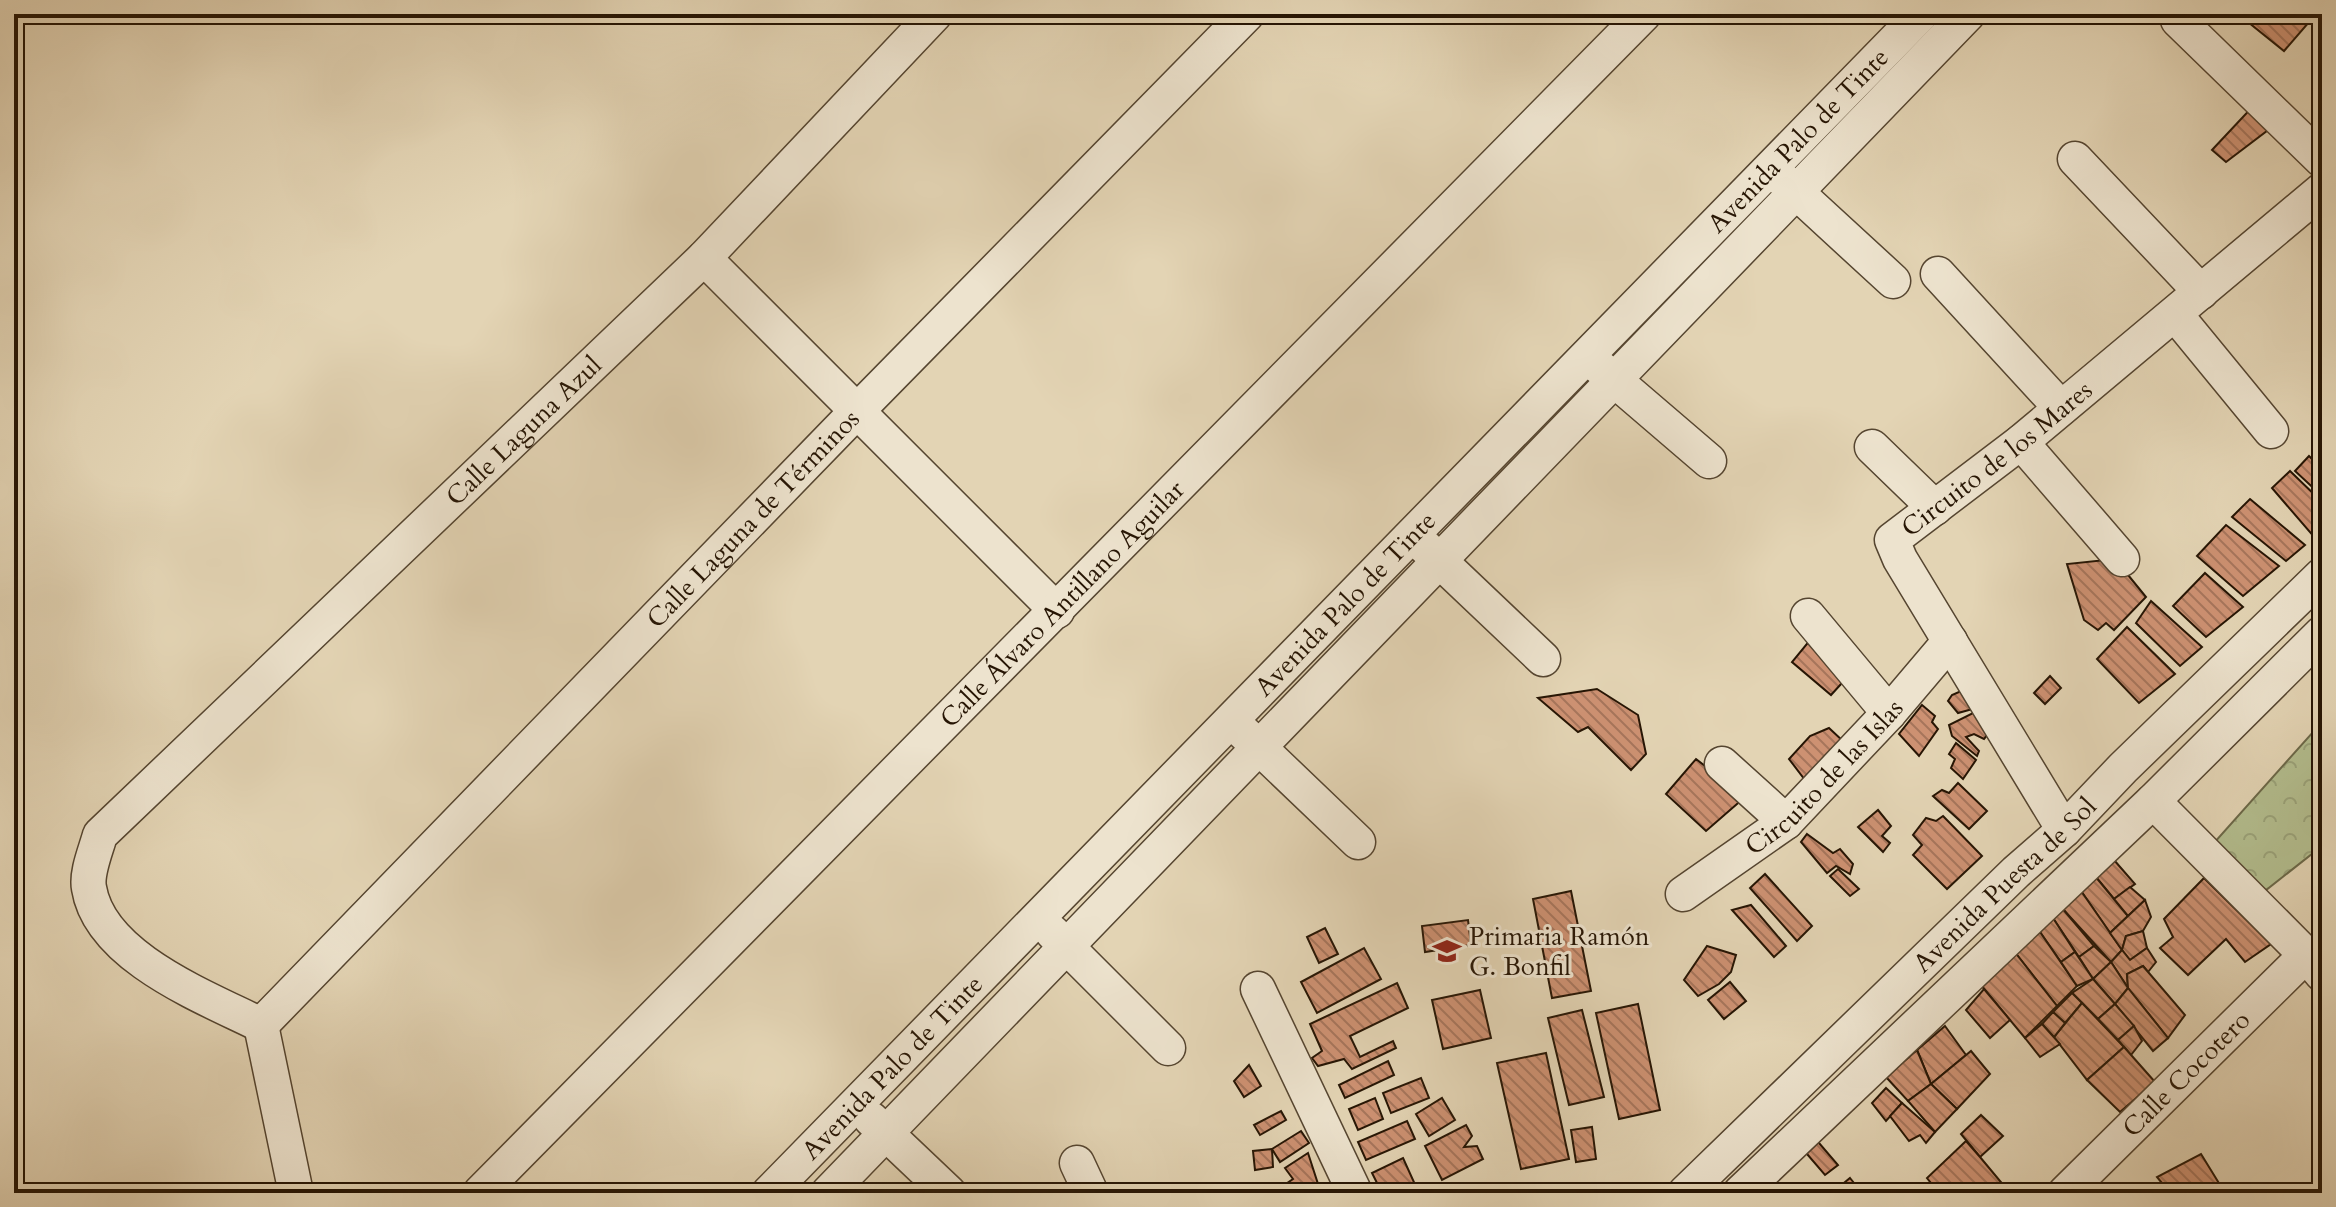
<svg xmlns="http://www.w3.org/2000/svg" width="2336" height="1207" viewBox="0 0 2336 1207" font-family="Cardo,serif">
  <defs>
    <pattern id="forest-crowns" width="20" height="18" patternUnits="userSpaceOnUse" patternTransform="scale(2)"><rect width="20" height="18" fill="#b3bd8e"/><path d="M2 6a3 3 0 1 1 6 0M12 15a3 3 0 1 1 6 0" fill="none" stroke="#9aa279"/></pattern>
    <pattern id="building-back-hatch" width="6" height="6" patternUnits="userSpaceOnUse" patternTransform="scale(2)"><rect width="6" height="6" fill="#cd9172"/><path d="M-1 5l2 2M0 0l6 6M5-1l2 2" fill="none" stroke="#a6755b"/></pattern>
  </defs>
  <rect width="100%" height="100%" fill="#e3d4b4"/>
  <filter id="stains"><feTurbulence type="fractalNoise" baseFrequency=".0025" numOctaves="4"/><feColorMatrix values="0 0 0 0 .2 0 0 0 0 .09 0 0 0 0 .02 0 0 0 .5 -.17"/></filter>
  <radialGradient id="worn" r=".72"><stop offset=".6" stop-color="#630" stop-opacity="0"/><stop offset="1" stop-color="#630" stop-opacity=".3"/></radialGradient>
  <path fill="url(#forest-crowns)" stroke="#6c6949" stroke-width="2" d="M2322,722V846L2256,898L2213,844Z"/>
  <g fill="url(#building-back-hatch)" stroke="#261504" stroke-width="2">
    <path d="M2238,14H2316L2284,51Z"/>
    <path d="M2257,102L2276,124L2226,162L2212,150Z"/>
    <path d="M2309,456L2322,469V496L2295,471Z"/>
    <path d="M2290,471L2322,502V533L2315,538L2272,488Z"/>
    <path d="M2250,499L2305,545L2286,561L2232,517Z"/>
    <path d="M2226,525L2279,566L2243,596L2197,556Z"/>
    <path d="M2115,559L2146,597L2114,630L2106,623L2098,630L2084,620L2067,564Z"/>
    <path d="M2205,573L2243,607L2206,637L2173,606Z"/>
    <path d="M2151,601L2202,647L2180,666L2136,623Z"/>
    <path d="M2127,627L2175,674L2139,703L2097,659Z"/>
    <path d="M1815,634L1852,672L1831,695L1792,662Z"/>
    <path d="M2050,676L2061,688L2045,704L2034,693Z"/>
    <path d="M1968,688L1980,707L1958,713L1948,701L1952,695Z"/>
    <path d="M1597,689L1638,715L1646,754L1631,770L1588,727L1578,732L1538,698Z"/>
    <path d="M1922,705L1935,716L1932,722L1938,729L1919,756L1899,734Z"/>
    <path d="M1975,712L1999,721L1984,739L1974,734L1966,737L1979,751L1977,756L1952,736L1949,725Z"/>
    <path d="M1829,728L1844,742L1805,780L1789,759L1810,736Z"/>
    <path d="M1956,743L1976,760L1963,779L1951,768L1955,759L1949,754Z"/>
    <path d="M1696,759L1745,797L1706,831L1666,794Z"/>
    <path d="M1958,783L1987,811L1969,829L1933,796L1942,790L1949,793Z"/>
    <path d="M1878,810L1891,826L1882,836L1890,843L1883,852L1858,827Z"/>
    <path d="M1943,816L1982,856L1947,889L1913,855L1922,845L1913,835L1926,818L1936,821Z"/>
    <path d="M1807,834L1833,853L1840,849L1853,864L1850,874L1836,866L1827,873L1801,842Z"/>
    <path d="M2114,860L2135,884L2114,899L2095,876Z"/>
    <path d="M1838,869L1859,889L1850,896L1830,876Z"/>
    <path d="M1765,874L1812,926L1797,941L1750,888Z"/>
    <path d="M2095,876L2128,916L2110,933L2079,888Z"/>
    <path d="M2204,878L2271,944L2245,962L2226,939L2188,975L2160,948L2173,937L2164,919Z"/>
    <path d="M2130,887L2145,900L2128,916L2114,899Z"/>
    <path d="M2079,888L2122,950L2111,962L2062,908Z"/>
    <path d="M1571,891L1591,991L1552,998L1533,899Z"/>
    <path d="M2145,900L2151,917L2143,931L2126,936L2122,950L2110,933Z"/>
    <path d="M1751,905L1786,946L1774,957L1732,910Z"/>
    <path d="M2062,908L2094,946L2079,957L2053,918Z"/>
    <path d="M2053,918L2075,952L2061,962L2040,932Z"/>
    <path d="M1468,920L1471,945L1425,952L1422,926Z"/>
    <path d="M1325,928L1338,954L1319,963L1307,937Z"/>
    <path d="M2143,931L2147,948L2130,960L2122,950L2126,936Z"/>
    <path d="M2040,932L2077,986L2057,1006L2014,951Z"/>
    <path d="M1707,946L1736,955L1731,972L1719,984L1698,996L1684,980Z"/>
    <path d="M2094,946L2111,962L2093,979L2079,957Z"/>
    <path d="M1364,948L1381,979L1317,1013L1301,982Z"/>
    <path d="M2147,948L2156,962L2148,972L2143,966L2127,974L2128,988L2111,962L2122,950L2130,960Z"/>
    <path d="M2014,951L2057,1006L2025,1038L1980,984Z"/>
    <path d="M2075,952L2093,979L2077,986L2061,962Z"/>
    <path d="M2111,962L2128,988L2115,1004L2093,979Z"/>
    <path d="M2143,966L2185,1015L2168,1038L2128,988L2127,974Z"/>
    <path d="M2093,979L2115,1004L2098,1019L2072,993Z"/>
    <path d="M1730,982L1746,1001L1724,1019L1708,1000Z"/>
    <path d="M1397,983L1408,1008L1350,1036L1360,1057L1393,1041L1396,1048L1352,1069L1344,1059L1318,1066L1312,1058L1322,1051L1310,1024Z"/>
    <path d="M2128,988L2168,1038L2153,1051L2115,1004Z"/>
    <path d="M1984,989L2010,1020L1990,1038L1966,1010Z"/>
    <path d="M1480,990L1491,1038L1443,1049L1432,1000Z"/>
    <path d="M2072,993L2082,1003L2065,1023L2053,1012Z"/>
    <path d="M2082,1003L2124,1047L2087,1080L2054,1037Z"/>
    <path d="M1638,1004L1660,1110L1619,1119L1596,1013Z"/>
    <path d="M2115,1004L2134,1026L2118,1040L2098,1019Z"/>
    <path d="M1582,1010L1604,1097L1569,1105L1548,1018Z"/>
    <path d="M2053,1012L2065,1023L2054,1037L2042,1024Z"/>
    <path d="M2042,1024L2060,1044L2040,1057L2025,1038Z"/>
    <path d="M1945,1026L1966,1055L1931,1084L1917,1050Z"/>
    <path d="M2134,1026L2142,1041L2131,1055L2118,1040Z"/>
    <path d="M2124,1047L2155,1082L2120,1112L2087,1080Z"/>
    <path d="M1917,1050L1931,1084L1908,1101L1886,1077Z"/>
    <path d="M1971,1051L1990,1074L1957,1109L1931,1084Z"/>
    <path d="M1546,1053L1569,1159L1521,1169L1497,1063Z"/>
    <path d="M1388,1061L1394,1075L1345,1098L1339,1085Z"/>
    <path d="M1249,1065L1261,1086L1244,1097L1234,1081Z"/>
    <path d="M1421,1078L1429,1098L1391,1113L1383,1093Z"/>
    <path d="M1931,1084L1957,1109L1935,1132L1908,1101Z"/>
    <path d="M1886,1088L1902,1103L1886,1121L1872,1103Z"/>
    <path d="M1375,1098L1383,1119L1358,1130L1349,1109Z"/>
    <path d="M1442,1098L1455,1120L1429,1136L1416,1114Z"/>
    <path d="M1902,1103L1935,1132L1926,1143L1920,1135L1909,1141L1890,1116Z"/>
    <path d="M1281,1111L1286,1120L1260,1135L1254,1125Z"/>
    <path d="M1981,1115L2003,1136L1980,1157L1961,1134Z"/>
    <path d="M1407,1121L1415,1139L1366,1160L1358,1142Z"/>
    <path d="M1466,1125L1472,1136L1464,1147L1477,1146L1483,1159L1442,1180L1425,1146Z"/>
    <path d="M1592,1127L1596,1159L1576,1162L1571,1130Z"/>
    <path d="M1301,1131L1309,1143L1280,1162L1272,1149Z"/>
    <path d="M1813,1136L1838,1165L1825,1175L1801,1147Z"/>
    <path d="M1966,1141L1980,1157L2010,1193H1939L1927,1178Z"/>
    <path d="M1272,1149L1273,1167L1255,1170L1253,1151Z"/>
    <path d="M1308,1153L1318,1184L1307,1193H1281L1280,1188L1293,1179L1285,1168Z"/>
    <path d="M2201,1154L2225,1193H2170L2157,1177Z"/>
    <path d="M1403,1158L1418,1191L1382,1193L1372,1173Z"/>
    <path d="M1850,1178L1862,1193H1842L1838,1188Z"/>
  </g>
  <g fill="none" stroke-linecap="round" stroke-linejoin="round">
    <defs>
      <g id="street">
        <path d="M2178,20L2322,160"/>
        <path d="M2075,159L2201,292"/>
        <path d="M1781,178L1893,281"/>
        <path d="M704,258L1057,611"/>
        <path d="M1938,274L2061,408"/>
        <path d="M2175,314L2271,431"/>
        <path d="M1597,365L1709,461"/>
        <path d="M2021,442L2122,559"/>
        <path d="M1872,447L1935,508"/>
        <path d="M1424,546L1543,659"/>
        <path d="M1808,616L1889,713"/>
        <path d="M1243,732L1358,842"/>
        <path d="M1722,764L1786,822"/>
        <path d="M2153,801L2306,955L2322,974"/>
        <path id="s1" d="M2064,830L1900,559L1892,540L2021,442L2322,190"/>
        <path id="s2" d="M1683,894L1786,822L1889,713L1950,641"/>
        <path d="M1052,932L1168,1048"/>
        <path d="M1258,989L1355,1193"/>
        <path id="s3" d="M261,1025C205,997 100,957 89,888C86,873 96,850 100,835L704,258L935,14"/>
        <path id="s4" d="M261,1025L856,412L1247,14"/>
        <path d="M261,1025L296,1193"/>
        <path d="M871,1119L949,1193"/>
        <path d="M1077,1163L1091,1193"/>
        <path id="s5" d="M480,1193L1644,14"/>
        <path id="s6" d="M769,1193L1921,14"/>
        <path d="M828,1193L1968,14"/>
        <path id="s7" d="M1685,1193L2016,872L2064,830L2123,768L2322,575"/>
        <path d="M1740,1193L2153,801L2322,633"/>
        <path id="s8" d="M2065,1193L2306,955"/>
      </g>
    </defs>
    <use href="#street" stroke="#554530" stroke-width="37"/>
    <use href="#street" stroke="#ede3ce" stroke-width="34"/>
  </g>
  <defs>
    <symbol id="school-bare" viewBox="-9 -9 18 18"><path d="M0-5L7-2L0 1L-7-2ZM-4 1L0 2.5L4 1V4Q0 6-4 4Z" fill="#8f2418" stroke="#ede3ce" stroke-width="2.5" paint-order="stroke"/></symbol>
  </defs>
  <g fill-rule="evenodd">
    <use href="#school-bare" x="1427" y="931" width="40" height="40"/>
  </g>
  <g text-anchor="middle" stroke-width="6" stroke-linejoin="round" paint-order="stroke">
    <g font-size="26" fill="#261504" stroke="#ede3ce">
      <text dy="9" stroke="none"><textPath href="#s6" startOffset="1472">Avenida Palo de Tinte</textPath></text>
      <text dy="9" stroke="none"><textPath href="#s3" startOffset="868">Calle Laguna Azul</textPath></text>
      <text dy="9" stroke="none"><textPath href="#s1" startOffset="470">Circuito de los Mares</textPath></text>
      <text dy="9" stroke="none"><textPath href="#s4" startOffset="706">Calle Laguna de Términos</textPath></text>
      <text dy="9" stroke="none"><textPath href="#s5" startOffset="828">Calle Álvaro Antillano Aguilar</textPath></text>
      <text dy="9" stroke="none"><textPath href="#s6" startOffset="824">Avenida Palo de Tinte</textPath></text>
      <text dy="9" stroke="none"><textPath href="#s2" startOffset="184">Circuito de las Islas</textPath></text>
      <text dy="9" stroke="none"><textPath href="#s7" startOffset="444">Avenida Puesta de Sol</textPath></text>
      <text dy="9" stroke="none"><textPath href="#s6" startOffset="176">Avenida Palo de Tinte</textPath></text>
      <text dy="9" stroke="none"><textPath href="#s8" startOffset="170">Calle Cocotero</textPath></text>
    </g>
    <g font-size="26" fill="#261504" stroke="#ede3ce" text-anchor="start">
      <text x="1469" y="945">Primaria Ramón<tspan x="1469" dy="30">G. Bonfil</tspan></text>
    </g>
  </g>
  <rect width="2336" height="1207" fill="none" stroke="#e3d4b4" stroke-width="48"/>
  <rect x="16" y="16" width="2304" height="1175" fill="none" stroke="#261504" stroke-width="4"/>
  <rect x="24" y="24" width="2288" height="1159" fill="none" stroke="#261504" stroke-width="2"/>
  <rect width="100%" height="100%" filter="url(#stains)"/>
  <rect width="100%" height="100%" fill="url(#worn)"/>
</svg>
